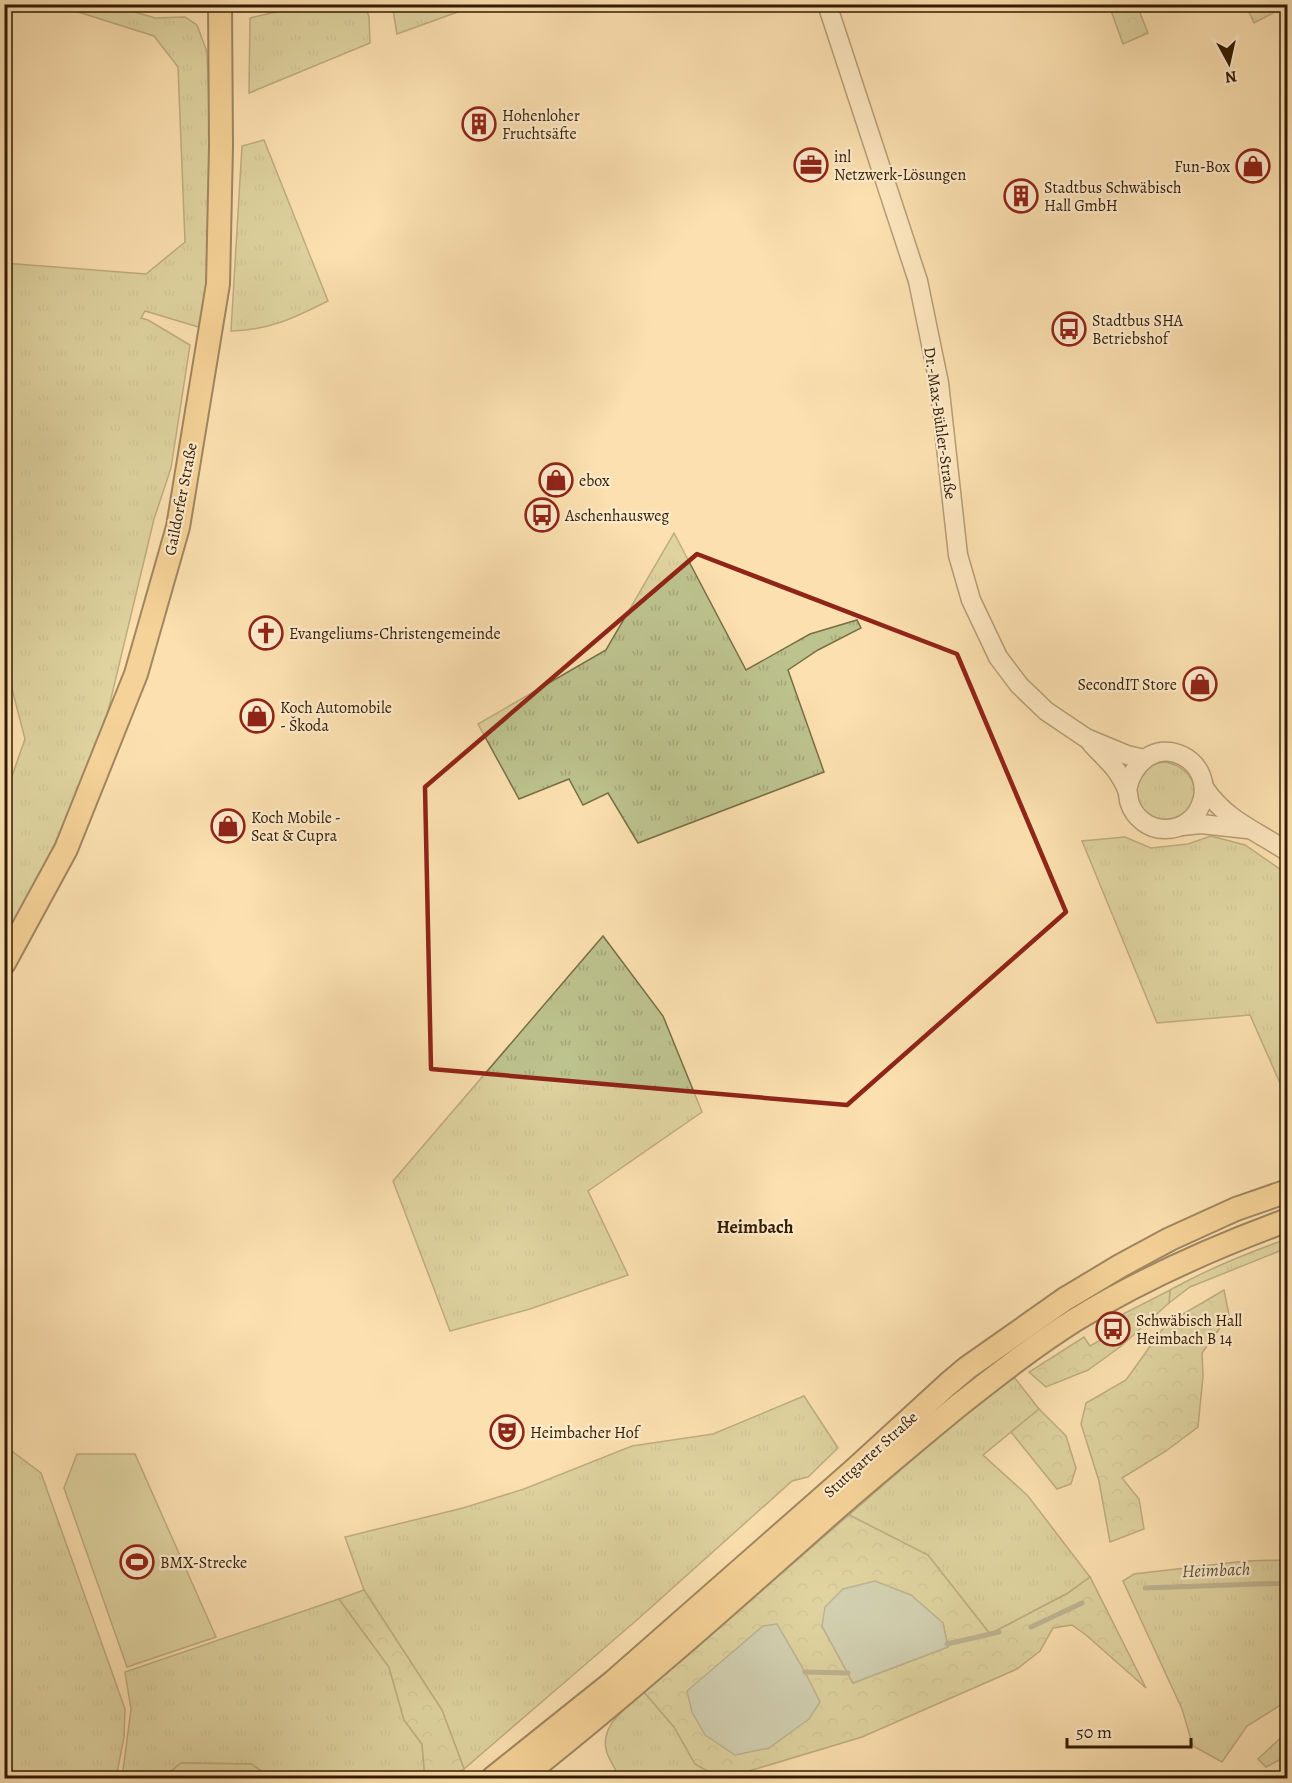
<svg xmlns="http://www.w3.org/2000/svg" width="1292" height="1783" viewBox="0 0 1292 1783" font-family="Alegreya,serif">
  <defs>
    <pattern id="grass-tufts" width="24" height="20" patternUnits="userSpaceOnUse" patternTransform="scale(1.5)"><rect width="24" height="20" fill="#bdc38d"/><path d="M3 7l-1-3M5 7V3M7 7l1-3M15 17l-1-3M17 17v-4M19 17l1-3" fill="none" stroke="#a3a778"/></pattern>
    <pattern id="forest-crowns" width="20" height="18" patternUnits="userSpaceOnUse" patternTransform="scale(1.5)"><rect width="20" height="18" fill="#bdc38d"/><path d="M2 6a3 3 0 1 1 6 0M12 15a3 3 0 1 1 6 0" fill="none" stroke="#a3a778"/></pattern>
  </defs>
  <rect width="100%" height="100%" fill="#fce0b0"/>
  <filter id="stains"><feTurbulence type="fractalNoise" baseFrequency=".00333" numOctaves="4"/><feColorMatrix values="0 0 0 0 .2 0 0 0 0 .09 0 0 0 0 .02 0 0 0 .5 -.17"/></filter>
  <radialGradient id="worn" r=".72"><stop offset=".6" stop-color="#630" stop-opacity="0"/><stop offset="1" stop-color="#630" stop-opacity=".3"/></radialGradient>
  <g fill="url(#grass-tufts)" stroke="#786f46" stroke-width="1.5">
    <path d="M311,4L365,5L369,17L370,43L249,93L250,18Z"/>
    <path d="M392,4H477V5L397,34Z"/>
    <path d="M56,5H117L122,8L155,18L185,17L197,25L207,52L212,185L205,329L145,311L141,318L148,320L190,345L171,468L154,519L108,711L84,780L41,874L5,945V796L25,739L4,658V263L146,274L185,242L178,67L154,36Z"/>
    <path d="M264,140L328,301C294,318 270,330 231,331L242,146Z"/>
    <path d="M674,533L746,670L810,634L857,620L861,628L818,650L788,670L824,772L638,843L608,793L583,805L569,779L519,799L478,724L606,650Z"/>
    <path d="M1165,762C1205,769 1204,818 1166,822C1164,822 1158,823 1157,822C1152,821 1146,815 1141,812C1139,804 1134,792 1135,784C1137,771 1154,763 1165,762Z"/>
    <path d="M1211,836L1245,845L1287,874V1099L1250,1015L1157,1023L1082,841L1125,837L1151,848L1188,844Z"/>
    <path d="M603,936L663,1016L702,1112L588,1191L628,1275L530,1309L450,1331L393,1181Z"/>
    <path d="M1287,1239V1248L1190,1287L1169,1303L1170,1290C1208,1269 1247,1253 1287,1239Z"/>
    <path d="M1014,1377L1039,1409L983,1455L1028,1496L1090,1577L1068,1593L990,1634L928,1555L849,1515L995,1388Z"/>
    <path d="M804,1396L838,1448L808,1477L792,1481L638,1619L464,1769L442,1710L364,1590L345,1537L463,1508L524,1489L632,1446L713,1434Z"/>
    <path d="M5,1446L41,1473L113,1675L125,1709L124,1737L116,1778H5Z"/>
    <path d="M1287,1560V1701L1247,1726L1222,1762L1193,1746L1182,1709L1123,1581L1134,1574L1245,1561Z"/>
    <path d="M339,1599L389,1667L404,1720L422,1744L425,1778H272L251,1764L181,1763L163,1778H122L131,1709L125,1672Z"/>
    <path d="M644,1692L674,1727L695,1764L720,1778H620C616,1770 610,1761 607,1753C598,1726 627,1707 644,1692Z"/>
    <path d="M1287,1732V1756L1266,1767L1258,1759Z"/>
  </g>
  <g fill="url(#forest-crowns)" stroke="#786f46" stroke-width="1.5" fill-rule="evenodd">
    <path d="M1109,5H1137L1148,33L1123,44Z"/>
    <path d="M1246,5H1283L1284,7L1254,23Z"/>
    <path d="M1170,1290L1169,1303L1120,1347L1088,1370L1046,1387L1029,1372L1084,1337L1090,1346L1127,1325L1123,1314Z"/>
    <path d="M1224,1290L1229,1315L1202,1353L1203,1376L1198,1427L1166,1451L1122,1478L1139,1499L1144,1529L1110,1542L1099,1481L1081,1424L1086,1403L1126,1380L1166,1324Z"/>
    <path d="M1039,1409L1066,1436L1076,1468L1071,1484L1057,1489L1011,1432Z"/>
    <path d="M849,1515L928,1555L990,1634L1068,1593L1090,1577L1146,1688L1086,1635L1072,1625L1053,1628L1040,1651L1017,1669L862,1737L726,1778H720L695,1764L674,1727L644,1692ZM943,1623L948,1647L853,1683L822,1626Z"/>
    <path d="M364,1590L442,1710L464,1769L450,1778H425L422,1744L404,1720L389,1667L339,1599Z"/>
    <path d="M181,1763L251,1764L272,1778H163Z"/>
  </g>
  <path fill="#bdc38d" stroke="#786f46" stroke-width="1.5" d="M77,1454H135L216,1637L127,1667L64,1488Z"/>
  <g fill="#a0bcb1" stroke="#747c6a" stroke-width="1.5">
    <path d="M875,1581L911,1595L943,1623L948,1647L853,1683L822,1626L825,1607L843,1589Z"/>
    <path d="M777,1624L805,1672L820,1702L809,1719L769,1748L735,1755L705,1735L692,1712L687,1691L763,1626Z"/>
  </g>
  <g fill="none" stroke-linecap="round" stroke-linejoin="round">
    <g stroke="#747c6a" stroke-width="5">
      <path d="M1145,1588L1288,1583"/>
      <path d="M1031,1627L1082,1603"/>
      <path d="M947,1644L999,1632"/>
      <path d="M805,1672L848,1673"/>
    </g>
    <defs>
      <g id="tertiary">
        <path d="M827,4L918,281L939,383L958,555L971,600L998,657L1019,685L1046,711L1086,738L1127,755L1144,759"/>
        <path d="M1091,743C1099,752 1109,761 1116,770C1120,776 1125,784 1127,790C1129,795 1128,799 1130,804C1135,818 1149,829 1164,829C1205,830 1219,775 1183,756C1155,742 1132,764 1127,790"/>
        <path d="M1205,789C1227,821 1257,831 1288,852"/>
        <path d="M1182,826L1201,824L1247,829"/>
      </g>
      <g id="primary">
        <path d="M4,963L66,849L136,674L178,527L218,284L221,146L220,4"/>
        <path d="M493,1778L613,1682L853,1471L948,1384L967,1368L1065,1299L1120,1266L1170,1239L1236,1209L1288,1191"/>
        <path d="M521,1778C625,1696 724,1608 823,1520C868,1480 913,1443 959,1405C997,1375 1034,1346 1075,1320C1142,1279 1214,1247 1288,1220"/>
      </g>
    </defs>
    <use href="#tertiary" stroke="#644c2c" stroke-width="21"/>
    <use href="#primary" stroke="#321b00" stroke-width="26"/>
    <use href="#tertiary" stroke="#fdebcc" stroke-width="18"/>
    <use href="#primary" stroke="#eec078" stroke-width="22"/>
  </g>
  <path d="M0 0H1292V1783H0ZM697,554L957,654L1066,912L847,1105L431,1069L425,787Z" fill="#fce0b0" fill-opacity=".55" fill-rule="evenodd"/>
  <path fill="none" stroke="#8f2418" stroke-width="4.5" stroke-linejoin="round" d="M697,554L957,654L1066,912L847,1105L431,1069L425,787Z"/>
  <defs>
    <symbol id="building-ring" viewBox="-11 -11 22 22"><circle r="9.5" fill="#fdebcc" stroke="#8f2418" stroke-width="1.5"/><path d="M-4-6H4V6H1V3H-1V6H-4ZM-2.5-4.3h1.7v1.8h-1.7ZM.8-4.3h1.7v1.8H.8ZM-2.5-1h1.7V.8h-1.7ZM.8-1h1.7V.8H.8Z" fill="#8f2418"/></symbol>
    <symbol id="office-ring" viewBox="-11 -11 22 22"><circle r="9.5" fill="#fdebcc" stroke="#8f2418" stroke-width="1.5"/><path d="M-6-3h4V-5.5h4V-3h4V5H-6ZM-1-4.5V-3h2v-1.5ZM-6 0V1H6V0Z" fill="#8f2418"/></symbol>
    <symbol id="shop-ring" viewBox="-11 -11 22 22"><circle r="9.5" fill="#fdebcc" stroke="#8f2418" stroke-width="1.5"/><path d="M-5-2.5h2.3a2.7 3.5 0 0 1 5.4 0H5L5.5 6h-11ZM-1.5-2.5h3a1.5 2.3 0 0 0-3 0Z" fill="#8f2418"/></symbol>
    <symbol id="bus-ring" viewBox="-11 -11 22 22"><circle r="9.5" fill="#fdebcc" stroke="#8f2418" stroke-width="1.5"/><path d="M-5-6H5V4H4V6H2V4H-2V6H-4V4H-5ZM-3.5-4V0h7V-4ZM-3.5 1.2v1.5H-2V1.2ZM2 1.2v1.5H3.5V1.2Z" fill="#8f2418"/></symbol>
    <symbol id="church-ring" viewBox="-11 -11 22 22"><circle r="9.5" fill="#fdebcc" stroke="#8f2418" stroke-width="1.5"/><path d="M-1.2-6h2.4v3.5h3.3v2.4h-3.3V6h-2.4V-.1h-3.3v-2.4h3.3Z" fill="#8f2418"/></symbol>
    <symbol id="theatre-ring" viewBox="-11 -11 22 22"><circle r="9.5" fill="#fdebcc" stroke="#8f2418" stroke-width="1.5"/><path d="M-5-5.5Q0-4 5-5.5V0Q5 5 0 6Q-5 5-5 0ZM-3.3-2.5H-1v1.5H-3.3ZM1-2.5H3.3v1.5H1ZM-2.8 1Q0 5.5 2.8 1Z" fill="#8f2418"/></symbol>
    <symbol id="stadium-ring" viewBox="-11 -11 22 22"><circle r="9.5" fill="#fdebcc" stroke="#8f2418" stroke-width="1.5"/><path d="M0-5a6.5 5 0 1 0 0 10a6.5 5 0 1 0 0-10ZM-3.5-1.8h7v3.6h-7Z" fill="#8f2418"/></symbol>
  </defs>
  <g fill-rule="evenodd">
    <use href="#building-ring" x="460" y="105" width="38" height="38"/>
    <use href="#office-ring" x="792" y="146" width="38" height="38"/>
    <use href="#shop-ring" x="1234" y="147" width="38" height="38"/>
    <use href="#building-ring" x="1002" y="177" width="38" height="38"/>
    <use href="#bus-ring" x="1050" y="310" width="38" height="38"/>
    <use href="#shop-ring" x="537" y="461" width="38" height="38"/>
    <use href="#bus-ring" x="523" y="496" width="38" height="38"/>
    <use href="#church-ring" x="247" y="614" width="38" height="38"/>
    <use href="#shop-ring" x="1181" y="665" width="38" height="38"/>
    <use href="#shop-ring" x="238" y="697" width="38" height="38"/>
    <use href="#shop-ring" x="209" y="807" width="38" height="38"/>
    <use href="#bus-ring" x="1094" y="1310" width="38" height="38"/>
    <use href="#theatre-ring" x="488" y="1413" width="38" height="38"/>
    <use href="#stadium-ring" x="118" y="1543" width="38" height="38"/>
  </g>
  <g text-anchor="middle" stroke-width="4.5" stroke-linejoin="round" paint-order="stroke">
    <g font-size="16" fill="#321b00" stroke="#fdebcc" text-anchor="start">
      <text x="502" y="121">Hohenloher<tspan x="502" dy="18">Fruchtsäfte</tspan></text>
      <text x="834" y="162">inl<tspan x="834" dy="18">Netzwerk-Lösungen</tspan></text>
      <text x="1230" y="172" text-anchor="end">Fun-Box</text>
      <text x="1044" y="193">Stadtbus Schwäbisch<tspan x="1044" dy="18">Hall GmbH</tspan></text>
      <text x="1092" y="326">Stadtbus SHA<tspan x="1092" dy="18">Betriebshof</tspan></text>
      <text x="579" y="486">ebox</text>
      <text x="565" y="521">Aschenhausweg</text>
      <text x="289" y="639">Evangeliums-Christengemeinde</text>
      <text x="1177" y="690" text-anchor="end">SecondIT Store</text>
      <text x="280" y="713">Koch Automobile<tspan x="280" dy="18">- Škoda</tspan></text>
      <text x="251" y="823">Koch Mobile -<tspan x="251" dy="18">Seat &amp; Cupra</tspan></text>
      <text x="1136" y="1326">Schwäbisch Hall<tspan x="1136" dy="18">Heimbach B 14</tspan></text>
      <text x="530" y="1438">Heimbacher Hof</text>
      <text x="160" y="1568">BMX-Strecke</text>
    </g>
    <g font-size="16" fill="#321b00" stroke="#fdebcc">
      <text transform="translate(941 423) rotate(82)" y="6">Dr.-Max-Bühler-Straße</text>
      <text transform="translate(180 499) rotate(-79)" y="6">Gaildorfer Straße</text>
      <text transform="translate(870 1454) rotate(-42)" y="6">Stuttgarter Straße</text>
    </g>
    <g font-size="18" font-weight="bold" fill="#321b00" stroke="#fdebcc">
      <text x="755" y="1233">Heimbach</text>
    </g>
    <g font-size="18" font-style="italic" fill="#58533e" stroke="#fdebcc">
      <text transform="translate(1216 1570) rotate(-2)" y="6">Heimbach</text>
    </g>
  </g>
  <rect width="1292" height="1783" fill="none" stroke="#fce0b0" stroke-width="24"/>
  <rect x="6" y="6" width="1280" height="1771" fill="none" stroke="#321b00" stroke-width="3"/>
  <rect x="12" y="12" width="1268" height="1759" fill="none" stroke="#321b00" stroke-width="1.5"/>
  <g transform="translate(1229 63) rotate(172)" stroke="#fdebcc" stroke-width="4.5" paint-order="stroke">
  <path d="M0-4.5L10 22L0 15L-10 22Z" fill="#321b00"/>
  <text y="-9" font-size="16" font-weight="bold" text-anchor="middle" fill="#321b00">N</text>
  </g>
  <path d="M1067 1738v9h124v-9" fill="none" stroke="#321b00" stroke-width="3"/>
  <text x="1076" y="1738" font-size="18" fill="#321b00" stroke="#fdebcc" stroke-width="4.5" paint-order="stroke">50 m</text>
  <rect width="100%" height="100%" filter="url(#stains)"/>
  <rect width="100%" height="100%" fill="url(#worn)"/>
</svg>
